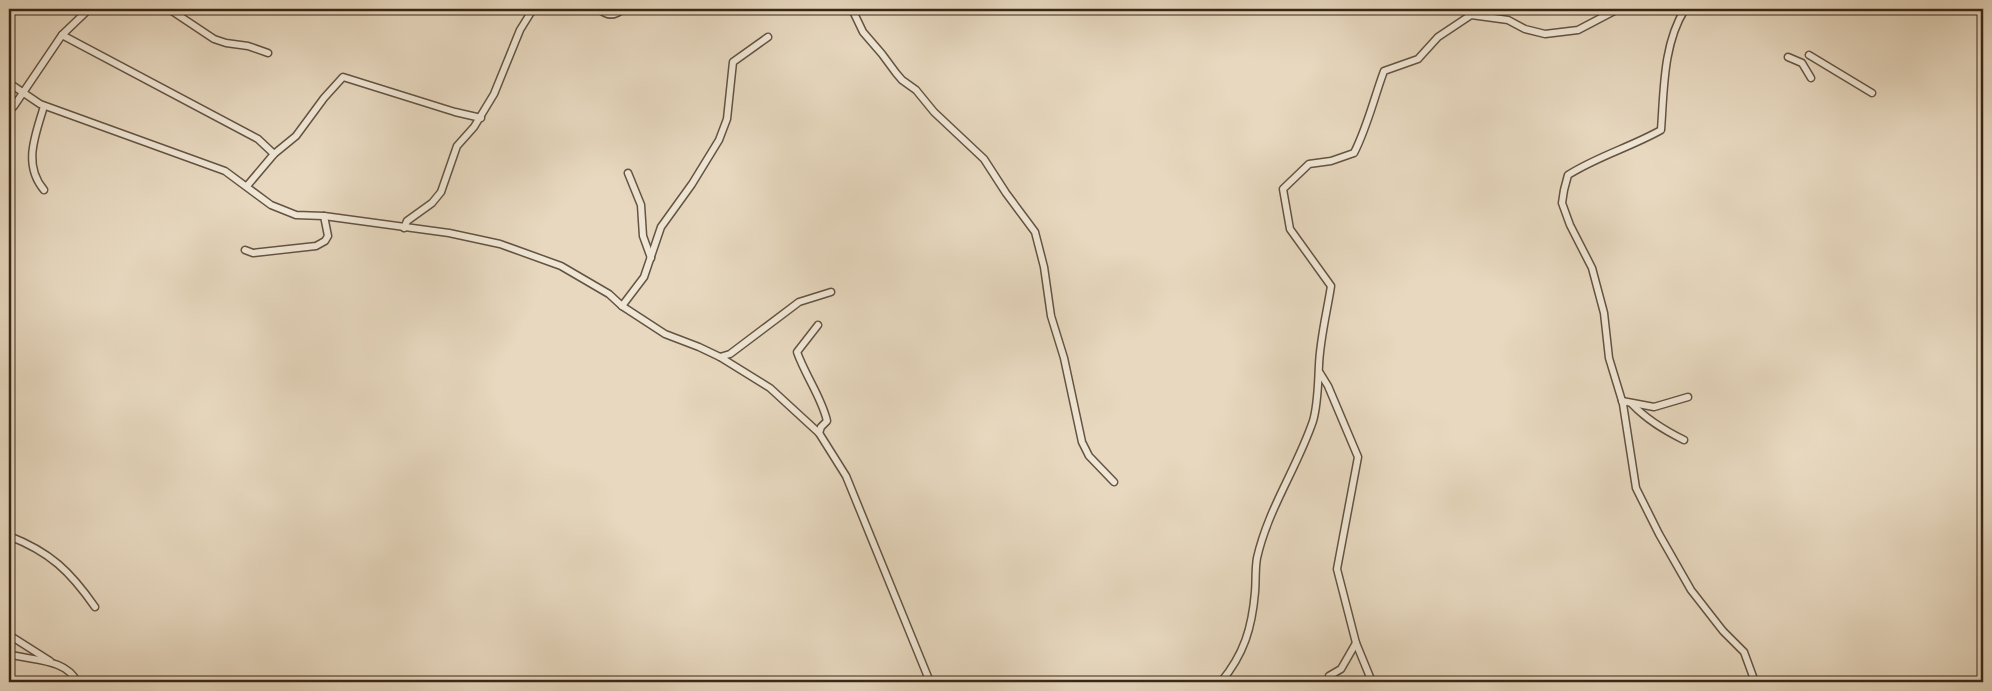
<svg xmlns="http://www.w3.org/2000/svg" width="1992" height="691" viewBox="0 0 1992 691" font-family="'IM FELL DW Pica',serif">
  <rect width="100%" height="100%" fill="#e7d8bf"/>
  <filter id="stains"><feTurbulence type="fractalNoise" baseFrequency=".004" numOctaves="4"/><feColorMatrix values="0 0 0 0 .2 0 0 0 0 .09 0 0 0 0 .02 0 0 0 .5 -.17"/></filter>
  <radialGradient id="worn" r=".72"><stop offset=".6" stop-color="#630" stop-opacity="0"/><stop offset="1" stop-color="#630" stop-opacity=".3"/></radialGradient>
  <g fill="none" stroke-linecap="round" stroke-linejoin="round">
    <defs>
      <g id="minor">
        <path d="M169,9L214,39L226,43L248,46L268,53"/>
        <path d="M599,9C607,16 615,16 623,9"/>
        <path d="M852,9L863,32L882,54L896,73L902,80L916,90L934,112L984,159L1006,193L1035,232L1044,267L1051,316L1064,358L1082,442L1089,456L1114,482"/>
        <path d="M1685,9C1663,44 1664,90 1661,130C1631,147 1598,156 1568,175L1564,190L1562,203L1570,225L1592,268L1604,313L1609,358L1623,404L1636,488L1659,534L1691,590L1723,631L1744,652L1755,682"/>
        <path d="M62,35L258,139L274,154"/>
        <path d="M1809,55L1872,93"/>
        <path d="M1788,57L1802,63L1811,78"/>
        <path d="M9,83L40,104L225,171L271,205L296,215L324,216L449,233L500,244L561,266L609,294L622,306L665,334L699,347L720,357L770,388L819,433L846,476L930,682"/>
        <path d="M9,111L14,106L62,35L89,9"/>
        <path d="M628,173L641,205L643,236L651,258"/>
        <path d="M247,186L274,154L296,136L324,98L343,77L455,112L481,118"/>
        <path d="M44,190C22,164 36,134 44,106"/>
        <path d="M404,228L407,221L432,203L441,192L457,146L474,127L494,94L520,30L533,9"/>
        <path d="M245,250L253,253L316,246L325,241L328,236L324,216"/>
        <path d="M622,306L644,277L661,227L692,184L719,140L727,119L733,62L768,37"/>
        <path d="M818,325L797,352C805,375 822,398 827,421L821,427L819,433"/>
        <path d="M720,357L730,354L799,302L831,292"/>
        <path d="M1320,373L1328,386L1358,457L1337,569L1356,643L1372,682"/>
        <path d="M1622,401L1654,407L1688,397"/>
        <path d="M1632,404C1647,420 1664,430 1684,440"/>
        <path d="M9,536C50,552 70,571 95,607"/>
        <path d="M9,635L50,661"/>
        <path d="M9,654C31,661 66,658 77,682"/>
        <path d="M1329,676L1341,669L1356,643"/>
        <path d="M1221,682C1244,654 1252,628 1255,592C1256,581 1255,569 1257,558C1268,509 1297,468 1313,421C1318,404 1318,383 1319,365C1320,339 1327,312 1331,286L1290,229L1283,189L1309,164L1331,161L1354,153C1367,128 1374,98 1384,71L1418,59L1438,37L1471,15L1508,20L1525,29L1545,34L1578,30L1618,9"/>
      </g>
    </defs>
    <use href="#minor" stroke="#645341" stroke-width="9"/>
    <use href="#minor" stroke="#efe6d5" stroke-width="6"/>
  </g>
  <rect width="1992" height="691" fill="none" stroke="#e7d8bf" stroke-width="30"/>
  <rect x="10" y="10" width="1972" height="671" fill="none" stroke="#382717" stroke-width="2.5"/>
  <rect x="15" y="15" width="1962" height="661" fill="none" stroke="#382717"/>
  <rect width="100%" height="100%" filter="url(#stains)"/>
  <rect width="100%" height="100%" fill="url(#worn)"/>
</svg>
